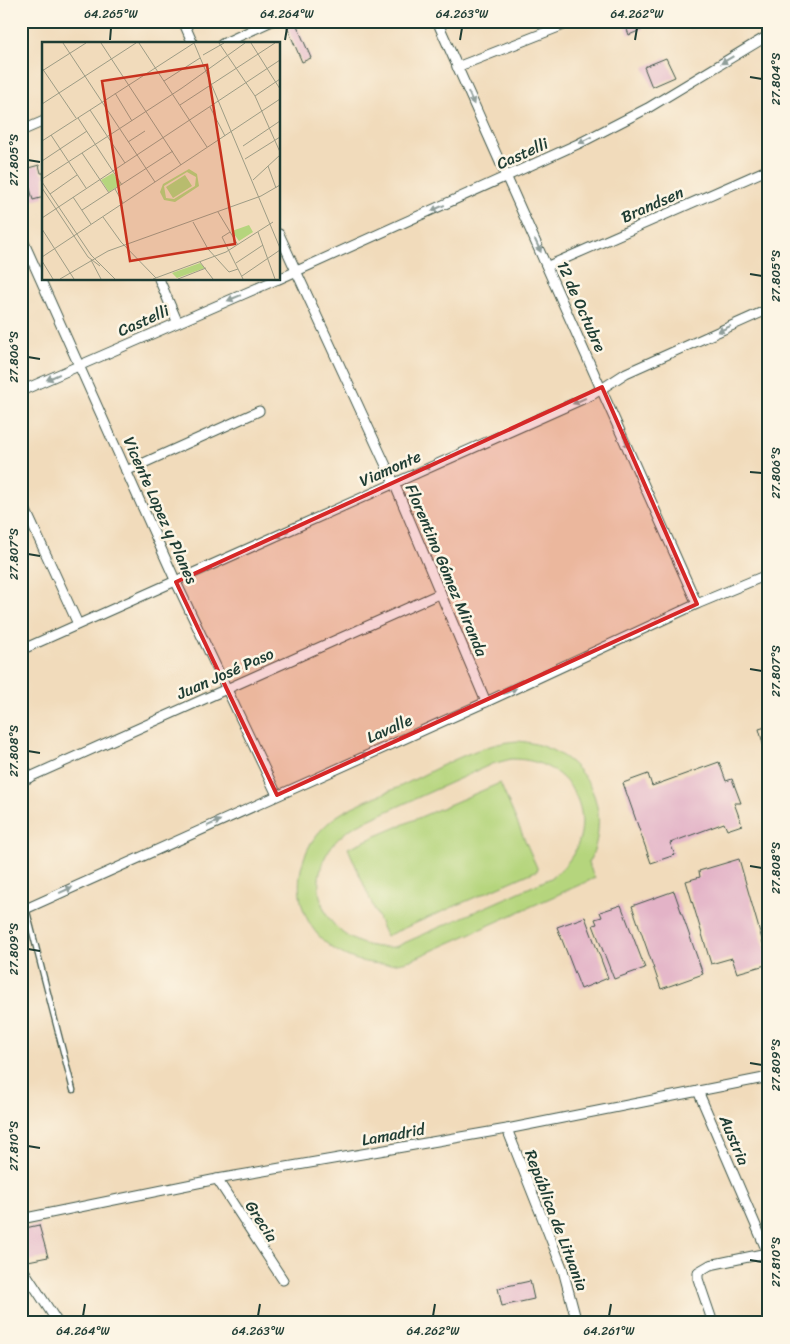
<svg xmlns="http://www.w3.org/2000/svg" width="790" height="1344" viewBox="0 0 790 1344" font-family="Sriracha,sans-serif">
  <rect width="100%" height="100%" fill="#fcf5e5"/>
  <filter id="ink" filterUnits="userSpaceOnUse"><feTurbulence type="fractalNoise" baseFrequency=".02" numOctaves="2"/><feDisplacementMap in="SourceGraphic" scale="10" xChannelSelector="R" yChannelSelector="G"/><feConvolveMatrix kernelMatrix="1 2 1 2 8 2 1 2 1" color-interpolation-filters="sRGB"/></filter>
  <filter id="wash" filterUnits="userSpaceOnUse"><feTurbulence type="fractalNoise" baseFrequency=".0096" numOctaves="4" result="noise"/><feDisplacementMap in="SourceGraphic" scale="20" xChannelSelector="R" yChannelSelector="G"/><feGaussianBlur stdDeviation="1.12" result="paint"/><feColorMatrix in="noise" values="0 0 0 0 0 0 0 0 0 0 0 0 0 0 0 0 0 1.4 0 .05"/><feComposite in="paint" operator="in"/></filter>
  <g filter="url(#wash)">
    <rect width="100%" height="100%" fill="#f1dbbb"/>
    <g fill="#b5d57d" stroke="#6a8958" fill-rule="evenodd">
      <path d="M518,741C565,745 603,781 598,830C597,842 594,853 588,863L595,878L411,960C337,981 272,913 311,843C318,832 327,823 337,816C356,803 379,796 399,787C435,770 479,743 518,741ZM511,759C581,758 608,837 551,878L395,947C318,954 289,862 357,825L492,764Z"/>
      <path d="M500,783L538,870L386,936L348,848Z"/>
    </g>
    <g id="blocks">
      <g fill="#e3b3c7">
        <path d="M380,21H393L383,27Z"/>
        <path d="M624,21H640L643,29L629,35Z"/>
        <path d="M686,21H703L691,29Z"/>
        <path d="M296,23L311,58L302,62L287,27Z"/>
        <path d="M666,58L675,77L652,87L644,67Z"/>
        <path d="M39,165L41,173H44V197L33,200L25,169Z"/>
        <path d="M769,726V762H768L759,729Z"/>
        <path d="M719,762L726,781L732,779L741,803H734L742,825L727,830L724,823L670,843L675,855L651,863L623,783L648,774L652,786Z"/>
        <path d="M739,859L769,964L737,973L732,958L711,964L686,881L700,877L699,871Z"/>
        <path d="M674,891L703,974L661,989L632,906Z"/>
        <path d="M621,905L645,968L614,979L593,925L597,924L595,919L602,917L600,912Z"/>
        <path d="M585,917L608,978L581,989L557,927Z"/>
        <path d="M39,1225L48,1257L28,1261L21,1248V1229Z"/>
        <path d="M530,1281L534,1299L502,1306L498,1288Z"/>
      </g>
    </g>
  </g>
  <g filter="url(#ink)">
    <use href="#blocks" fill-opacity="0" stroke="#3e5548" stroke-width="1"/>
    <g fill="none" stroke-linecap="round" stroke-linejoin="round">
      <defs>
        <path id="lane" d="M26,908L73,1090"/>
        <g id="street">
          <path d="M183,21L193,44"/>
          <path d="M437,21L697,604"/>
          <path d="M222,44L272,21"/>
          <path d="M457,67L574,21"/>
          <path d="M21,131L44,121"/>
          <path d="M279,234L394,483L486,702"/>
          <path d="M21,236L176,582L277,795"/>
          <path d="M548,266L769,169"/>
          <path d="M159,279L177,321"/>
          <path d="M279,279L580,143L648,108L769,35"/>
          <path d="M21,391L278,279"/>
          <path d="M126,471L259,411"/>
          <path d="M21,500L78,624"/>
          <path d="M21,650L592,395L626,373L769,309"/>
          <path d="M21,761L29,778"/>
          <path d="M21,781L441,593"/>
          <path d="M21,911L486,702L697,604L769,574"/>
          <path d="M698,1091L769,1256"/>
          <path d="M507,1129L563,1270L577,1323"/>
          <path d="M217,1179L283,1280"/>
          <path d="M21,1219L217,1179L507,1129L769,1077"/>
          <path d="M21,1266L58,1323"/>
          <path d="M713,1323L698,1279V1272L710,1265L767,1253"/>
        </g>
      </defs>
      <use href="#lane" stroke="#3e5548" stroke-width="7"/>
      <use href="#street" stroke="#3e5548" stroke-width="11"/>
      <use href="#lane" stroke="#fff" stroke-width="4.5"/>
      <use href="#street" stroke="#fff" stroke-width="9"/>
    </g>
    <defs><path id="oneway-solid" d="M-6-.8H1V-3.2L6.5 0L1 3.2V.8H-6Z" transform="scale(1.25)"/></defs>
    <g fill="#8f9e9a">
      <use href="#oneway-solid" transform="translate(727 60) rotate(149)"/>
      <use href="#oneway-solid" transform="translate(471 98) rotate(66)"/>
      <use href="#oneway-solid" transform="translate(585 140) rotate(153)"/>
      <use href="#oneway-solid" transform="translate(438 208) rotate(155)"/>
      <use href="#oneway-solid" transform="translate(538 246) rotate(65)"/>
      <use href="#oneway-solid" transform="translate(234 298) rotate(157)"/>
      <use href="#oneway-solid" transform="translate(724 329) rotate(156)"/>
      <use href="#oneway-solid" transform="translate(53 377) rotate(156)"/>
      <use href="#oneway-solid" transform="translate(579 401) rotate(156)"/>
      <use href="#oneway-solid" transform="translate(626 442) rotate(66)"/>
      <use href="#oneway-solid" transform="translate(430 466) rotate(156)"/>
      <use href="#oneway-solid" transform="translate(282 534) rotate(155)"/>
      <use href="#oneway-solid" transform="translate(510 691) rotate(-25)"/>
      <use href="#oneway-solid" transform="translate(362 757) rotate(-24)"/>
      <use href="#oneway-solid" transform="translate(214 823) rotate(-24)"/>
      <use href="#oneway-solid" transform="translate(66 890) rotate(-24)"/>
    </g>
  </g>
  <path fill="#d62828" fill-opacity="0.2" stroke="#d62828" stroke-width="4" stroke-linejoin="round" d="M602,387L697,604L277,795L176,582Z"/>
  <path fill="none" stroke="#1f3d34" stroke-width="2" d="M110,40L111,28M285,40L287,28M460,40L462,28M635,40L637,28M750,77L762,79M28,160L40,162M750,274L762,276M28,357L40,359M750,472L762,473M28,554L40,556M750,669L762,671M28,751L40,753M750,866L762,868M28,949L40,951M750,1063L762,1065M28,1146L40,1148M750,1260L762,1262M83,1316L85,1304M258,1316L260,1304M433,1316L435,1304M609,1316L611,1304"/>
  <g text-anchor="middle" stroke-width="5" stroke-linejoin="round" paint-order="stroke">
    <g font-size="16" fill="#1f3d34" stroke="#fcf5e5">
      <text transform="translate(522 153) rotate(-24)" y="6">Castelli</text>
      <text transform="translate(652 204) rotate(-24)" y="6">Brandsen</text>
      <text transform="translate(582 306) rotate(66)" y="6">12 de Octubre</text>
      <text transform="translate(143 320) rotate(-24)" y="6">Castelli</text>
      <text transform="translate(390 468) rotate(-24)" y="6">Viamonte</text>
      <text transform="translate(161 510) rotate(66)" y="6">Vicente Lopez y Planes</text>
      <text transform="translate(447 570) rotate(67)" y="6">Florentino Gómez Miranda</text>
      <text transform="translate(225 673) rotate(-24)" y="6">Juan José Paso</text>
      <text transform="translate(389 728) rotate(-24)" y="6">Lavalle</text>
      <text transform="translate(393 1134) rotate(-10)" y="6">Lamadrid</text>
      <text transform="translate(735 1140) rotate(67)" y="6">Austria</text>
      <text transform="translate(557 1220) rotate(69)" y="6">República de Lituania</text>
      <text transform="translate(262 1221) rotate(57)" y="6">Grecia</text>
    </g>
  </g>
  <g transform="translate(42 42)">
    <rect width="238" height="238" fill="#f1dbbb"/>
    <path d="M147,127L155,132L157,144L133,160L122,158L118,150L121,142ZM145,130L154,135L153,144L132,157L124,156L122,144ZM71,131L79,142L67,150L59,138ZM143,133L150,144L131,156L124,145ZM207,183L211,190L197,199L190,189ZM158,221L163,226L135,236L130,231Z" fill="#b5d57d" fill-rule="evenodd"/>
    <path fill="none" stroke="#9d9c85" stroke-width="1" d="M21,1L113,140M59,1L139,123M97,1L165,105M152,1L238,206M177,1L213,54L238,110M209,1L238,47M161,13L182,1M0,26L34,76M0,29L44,1M122,39L158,16M73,51L90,79M213,54L238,37M0,62L94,1M138,63L233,1M168,65L183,94M48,68L83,121M36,76L80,143M9,93L44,146M0,99L152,1M86,100L103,89M201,104L238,79M40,111L67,151M203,117L238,95M0,119L45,89M226,124L234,146M0,137L140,46L203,1M211,138L238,113M0,140L49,213L73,237M0,146L46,215L58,224M73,147L81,161M8,152L35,133M31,155L49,182M40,168L131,109M176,170L196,203M61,175L79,200L114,236M0,176L238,18M151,180L166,207L187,230L196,227M0,187L32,237M188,190L180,195L201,237M216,190L233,237M0,215L238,57M49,218L59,237M0,219L11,237M158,220L171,237M194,221L221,203M200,234L238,208M18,237L66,209L219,154L238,143M111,237L184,210L231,180M136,237L164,226"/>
    <path fill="#c8321e" fill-opacity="0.15" stroke="#c8321e" stroke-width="2.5" d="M165,23L193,202L88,219L60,39Z"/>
    <rect width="238" height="238" fill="none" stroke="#1f3d34" stroke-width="2.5"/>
  </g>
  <rect width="790" height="1344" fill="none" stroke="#fcf5e5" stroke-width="55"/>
  <rect x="28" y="28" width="734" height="1288" fill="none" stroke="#1f3d34" stroke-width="2"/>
  <g font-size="12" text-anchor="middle" fill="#1f3d34">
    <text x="111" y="18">64.265°W</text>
    <text x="287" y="18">64.264°W</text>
    <text x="462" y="18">64.263°W</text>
    <text x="637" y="18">64.262°W</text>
    <text transform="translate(776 79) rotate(-90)" y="4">27.804°S</text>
    <text transform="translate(14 160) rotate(-90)" y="4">27.805°S</text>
    <text transform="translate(776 276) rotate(-90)" y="4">27.805°S</text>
    <text transform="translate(14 357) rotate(-90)" y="4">27.806°S</text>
    <text transform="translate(776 473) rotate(-90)" y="4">27.806°S</text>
    <text transform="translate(14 554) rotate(-90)" y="4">27.807°S</text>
    <text transform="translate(776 671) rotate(-90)" y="4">27.807°S</text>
    <text transform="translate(14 751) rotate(-90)" y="4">27.808°S</text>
    <text transform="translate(776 868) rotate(-90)" y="4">27.808°S</text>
    <text transform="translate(14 949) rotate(-90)" y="4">27.809°S</text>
    <text transform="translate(776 1065) rotate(-90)" y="4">27.809°S</text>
    <text transform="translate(14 1146) rotate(-90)" y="4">27.810°S</text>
    <text transform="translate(776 1262) rotate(-90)" y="4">27.810°S</text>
    <text x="83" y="1335">64.264°W</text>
    <text x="258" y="1335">64.263°W</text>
    <text x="433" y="1335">64.262°W</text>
    <text x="609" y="1335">64.261°W</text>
  </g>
</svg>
